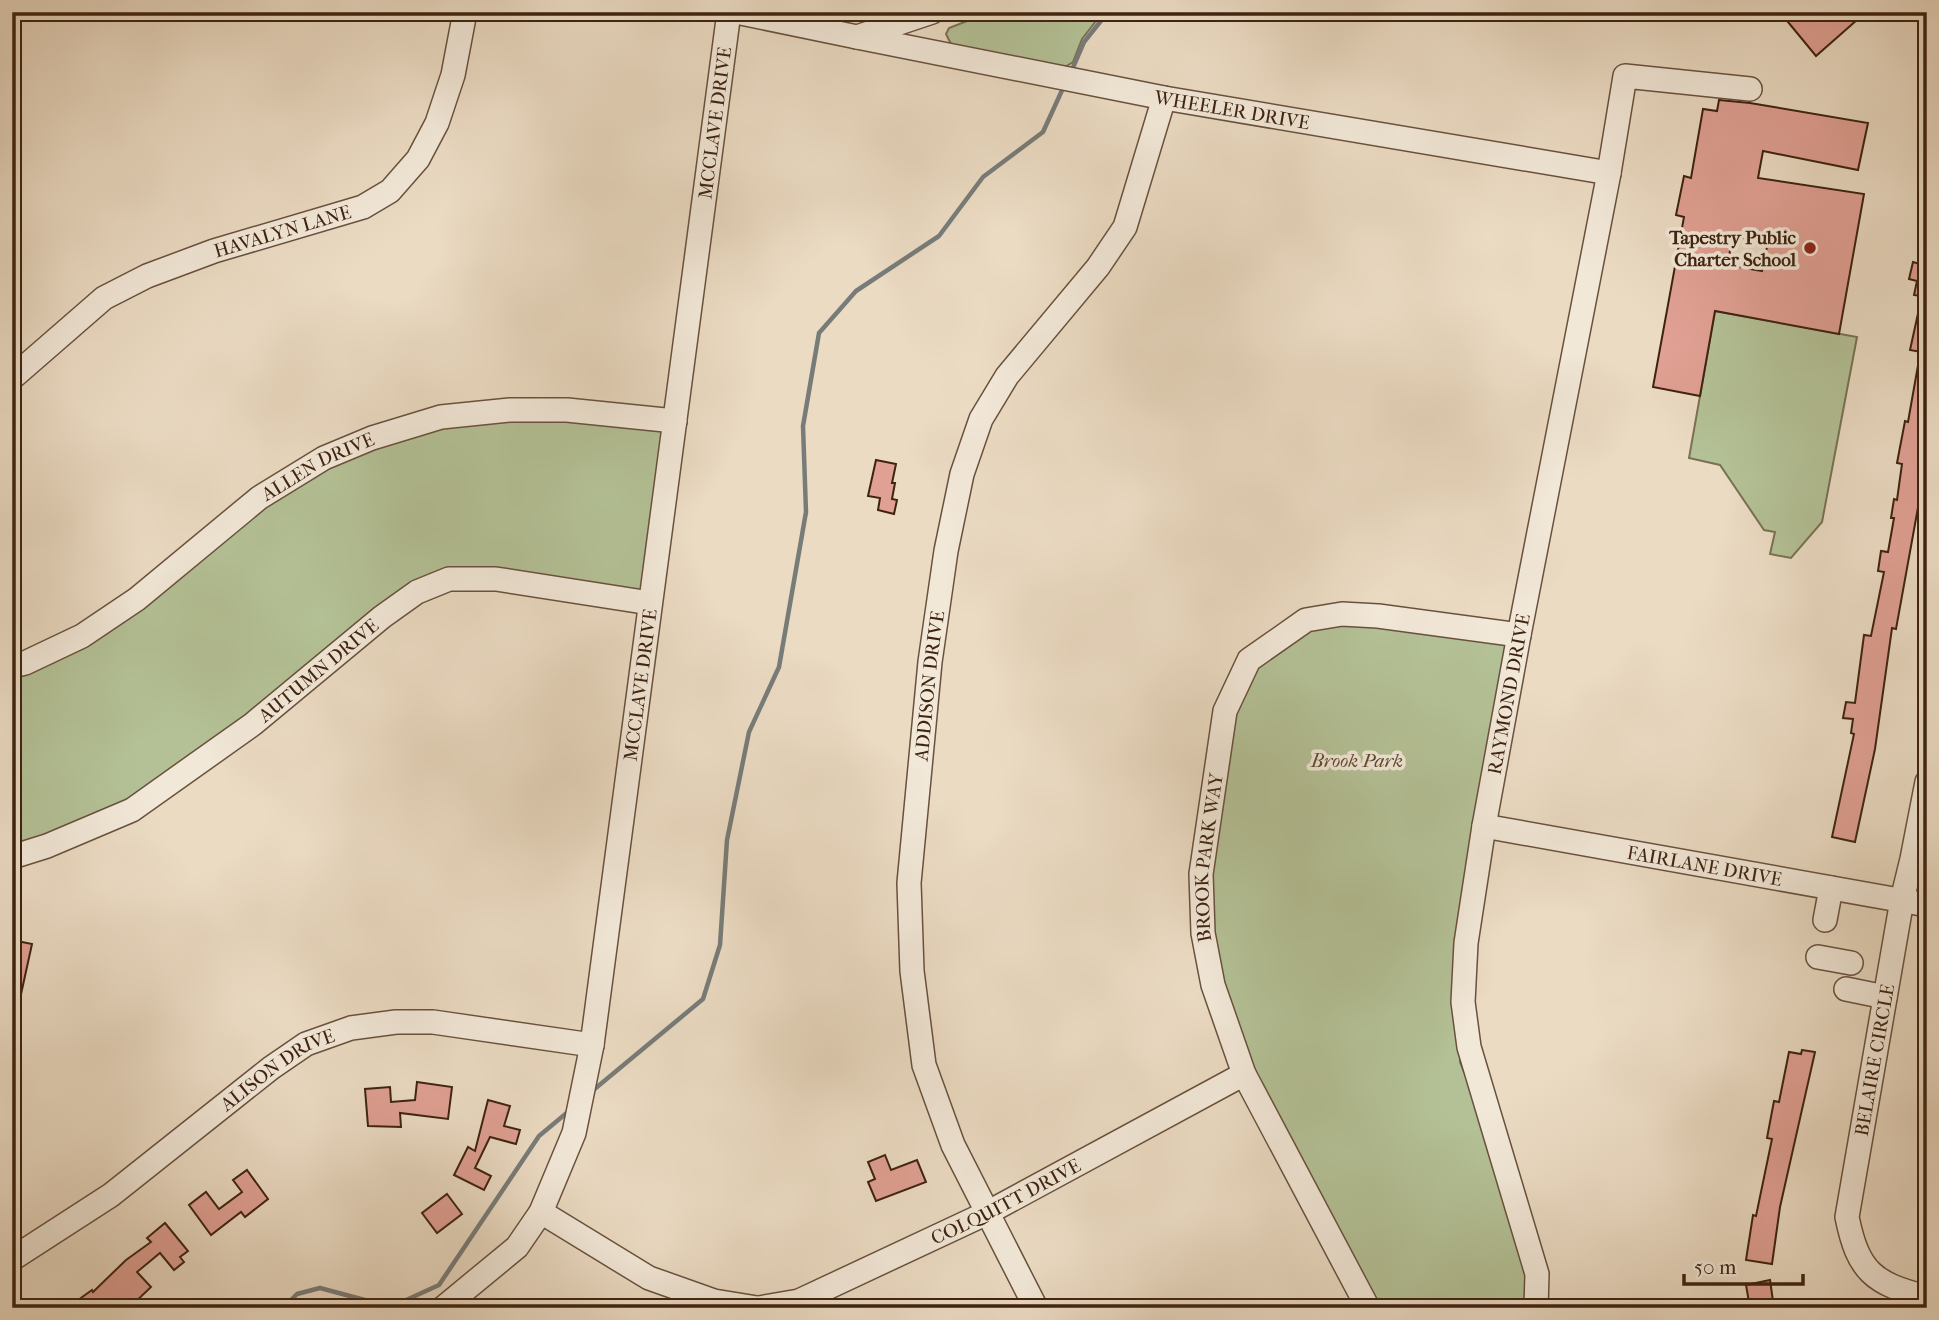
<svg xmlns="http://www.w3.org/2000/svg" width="1939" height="1320" viewBox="0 0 1939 1320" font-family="'IM FELL French Canon',serif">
  <rect width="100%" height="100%" fill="#ebdbc3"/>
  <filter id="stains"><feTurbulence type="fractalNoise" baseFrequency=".00286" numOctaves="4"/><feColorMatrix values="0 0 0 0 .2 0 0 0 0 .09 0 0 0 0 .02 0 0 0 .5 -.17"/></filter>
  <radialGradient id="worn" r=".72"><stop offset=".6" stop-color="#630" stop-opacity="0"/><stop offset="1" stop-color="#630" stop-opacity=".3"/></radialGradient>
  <g fill="#b4c196" stroke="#797254" stroke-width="2">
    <path d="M990,12H1103L1082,39L1073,62L1065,67L952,46L946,34L949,28Z"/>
    <path d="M1715,311L1857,337L1822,522L1791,558L1770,554L1775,532L1764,530L1720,465L1689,458Z"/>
    <path d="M678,418L650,598L484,577L422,589L84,835L12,853V667L135,605L247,506L428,422Z"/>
    <path d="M1370,618L1522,638L1461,919L1460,1062L1501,1163L1526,1260L1529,1308H1369L1209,976L1200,874L1231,689L1286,633Z"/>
  </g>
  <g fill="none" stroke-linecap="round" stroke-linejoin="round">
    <g stroke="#787c79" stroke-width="4.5">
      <path d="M1071,72L1084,42L1108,12"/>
      <path d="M591,1092L703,999L720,945L727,840L749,732L779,667L806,512L803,426L819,333L856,291L939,236L983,177L1043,132L1064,86"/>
      <path d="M283,1308L297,1294L320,1288L391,1307L439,1285L539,1136L569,1111"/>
    </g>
  </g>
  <g fill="#e0a093" stroke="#3e2311" stroke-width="2" fill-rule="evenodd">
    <path d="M1798,12H1866L1816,56L1788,22Z"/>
    <path d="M1719,100L1750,103L1868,123L1858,170L1763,151L1758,178L1864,194L1839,334L1715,311L1700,396L1653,387L1684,217L1676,215L1684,176L1691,178L1703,109L1717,111ZM1732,236L1768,242L1762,271L1728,265Z"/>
    <path d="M1921,260H1927V297L1914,295L1917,281L1909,279L1913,262L1920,264Z"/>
    <path d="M1921,300L1927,301V353L1910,350Z"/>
    <path d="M1920,354H1927V442L1919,479L1923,480L1896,629L1892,628L1875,749L1855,842L1832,837L1854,734L1851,733L1853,719L1843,718L1846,702L1855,703L1864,635L1871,636L1884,572L1878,571L1881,551L1888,552L1894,518H1891L1894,499L1897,500L1902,464L1897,463L1905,421L1908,422Z"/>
    <path d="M876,460L896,464L892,483H895L892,499L897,500L894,514L878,510L880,498L868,496Z"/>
    <path d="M12,940L32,944L18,1008H12Z"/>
    <path d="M1802,1050L1815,1052L1780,1207L1772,1264L1746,1260L1753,1215L1756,1216L1772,1139L1767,1138L1774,1101L1779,1102L1789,1052L1801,1054Z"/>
    <path d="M417,1082L452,1087L448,1119L400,1113L401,1127L368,1126L365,1089L390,1087L391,1102L415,1100Z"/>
    <path d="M488,1100L510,1106L504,1126L520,1130L516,1144L490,1137L475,1168L491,1176L484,1190L454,1175L468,1147L475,1151Z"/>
    <path d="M885,1155L891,1170L917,1160L926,1182L876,1201L868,1182L875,1179L868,1162Z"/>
    <path d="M247,1170L268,1199L245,1217L241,1212L211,1235L189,1205L206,1192L219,1209L242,1192L233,1180Z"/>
    <path d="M447,1194L462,1214L437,1233L422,1213Z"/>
    <path d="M165,1223L188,1251L180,1257L184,1262L174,1270L160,1253L137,1272L151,1287L129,1308H67L92,1290L93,1292L126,1260L151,1242L147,1238Z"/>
    <path d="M1770,1280L1774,1308H1750L1746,1285Z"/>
  </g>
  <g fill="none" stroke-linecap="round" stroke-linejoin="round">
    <defs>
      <g id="minor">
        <path d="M736,12L857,37L932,12"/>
        <path id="s1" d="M857,37L1164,98L1609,173"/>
        <path id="s2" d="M12,378L104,298L147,276L214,251L363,207L390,191L418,159L437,123L453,75L465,12"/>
        <path id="s3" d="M12,666L25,663L82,636L137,599L259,498L324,458L372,438L441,417L510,410H567L675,421"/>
        <path d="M1927,782L1912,859L1902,900L1847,1217C1858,1271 1873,1284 1927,1297"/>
        <path id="s4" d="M1484,826L1927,905"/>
        <path id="s5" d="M12,857L47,846L132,810L253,724L382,617L417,592L449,579H496L650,603"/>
        <path d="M1825,920L1831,888"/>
        <path d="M1818,957L1851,963"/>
        <path d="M1846,989L1885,997"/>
        <path d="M541,1212L649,1278L714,1301L757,1308"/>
        <path id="s6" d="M12,1259L111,1195L271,1068L306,1044L351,1028L396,1022H433L592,1045"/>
        <path id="s7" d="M443,1308L517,1247L541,1212L574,1133L592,1045L729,12"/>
        <path id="s8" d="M759,1308L799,1301L987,1213L1244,1074"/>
        <path id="s9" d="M1036,1308L953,1145L924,1065L912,971L909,883L930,662L946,551L962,474L981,419L1007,376L1098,267L1125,227L1164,98"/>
        <path id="s10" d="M1368,1308L1244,1074L1213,985L1203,933L1201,874L1225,711L1249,660L1306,620L1342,614L1378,616L1519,635"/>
        <path id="s11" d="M1536,1308L1537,1274L1469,1047L1463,1002L1466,943L1484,826L1519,635L1609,173L1625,76L1750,89"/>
      </g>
    </defs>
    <use href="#minor" stroke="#69513e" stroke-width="26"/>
    <use href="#minor" stroke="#f2e8d8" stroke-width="23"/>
  </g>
  <circle fill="#8f2418" stroke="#f2e8d8" stroke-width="2.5" cx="1810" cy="248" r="7"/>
  <g text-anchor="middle" stroke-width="7" stroke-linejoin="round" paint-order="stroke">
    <g font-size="19" fill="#3e2311" stroke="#f2e8d8">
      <text dy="7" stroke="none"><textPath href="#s1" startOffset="382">WHEELER DRIVE</textPath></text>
      <text dy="7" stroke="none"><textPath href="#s7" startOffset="1244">MCCLAVE DRIVE</textPath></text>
      <text dy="7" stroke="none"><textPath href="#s2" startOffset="313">HAVALYN LANE</textPath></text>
      <text dy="7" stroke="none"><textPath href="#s3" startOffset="368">ALLEN DRIVE</textPath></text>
      <text dy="7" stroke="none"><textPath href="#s5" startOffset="362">AUTUMN DRIVE</textPath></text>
      <text dy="7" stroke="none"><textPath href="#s7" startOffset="677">MCCLAVE DRIVE</textPath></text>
      <text dy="7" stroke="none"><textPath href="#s9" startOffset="649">ADDISON DRIVE</textPath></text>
      <text dy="7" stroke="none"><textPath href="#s11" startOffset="628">RAYMOND DRIVE</textPath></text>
      <text dy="7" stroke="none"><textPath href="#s10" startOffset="488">BROOK PARK WAY</textPath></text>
      <text dy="7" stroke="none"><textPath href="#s4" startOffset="224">FAIRLANE DRIVE</textPath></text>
      <text transform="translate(1874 1060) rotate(-80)" y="7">BELAIRE CIRCLE</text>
      <text dy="7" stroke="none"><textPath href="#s6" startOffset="327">ALISON DRIVE</textPath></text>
      <text dy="7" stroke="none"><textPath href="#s8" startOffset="270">COLQUITT DRIVE</textPath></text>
    </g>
    <g font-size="19" font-weight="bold" fill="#3e2311" stroke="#f2e8d8" text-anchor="end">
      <text x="1796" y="244">Tapestry Public<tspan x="1796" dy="22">Charter School</tspan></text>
    </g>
    <g font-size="19" font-style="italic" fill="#5c4a32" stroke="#f2e8d8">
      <text x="1357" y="767">Brook Park</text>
    </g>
  </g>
  <rect width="1939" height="1320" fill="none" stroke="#ebdbc3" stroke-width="42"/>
  <rect x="14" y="14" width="1911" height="1292" fill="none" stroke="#3e2311" stroke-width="3.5"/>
  <rect x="21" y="21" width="1897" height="1278" fill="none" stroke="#3e2311" stroke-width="2"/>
  <path d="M1684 1274v10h119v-10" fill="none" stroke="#3e2311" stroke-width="3.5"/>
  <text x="1694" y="1274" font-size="21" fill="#3e2311" stroke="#f2e8d8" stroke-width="5" paint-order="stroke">50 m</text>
  <rect width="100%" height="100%" filter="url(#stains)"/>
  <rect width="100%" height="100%" fill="url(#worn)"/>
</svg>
